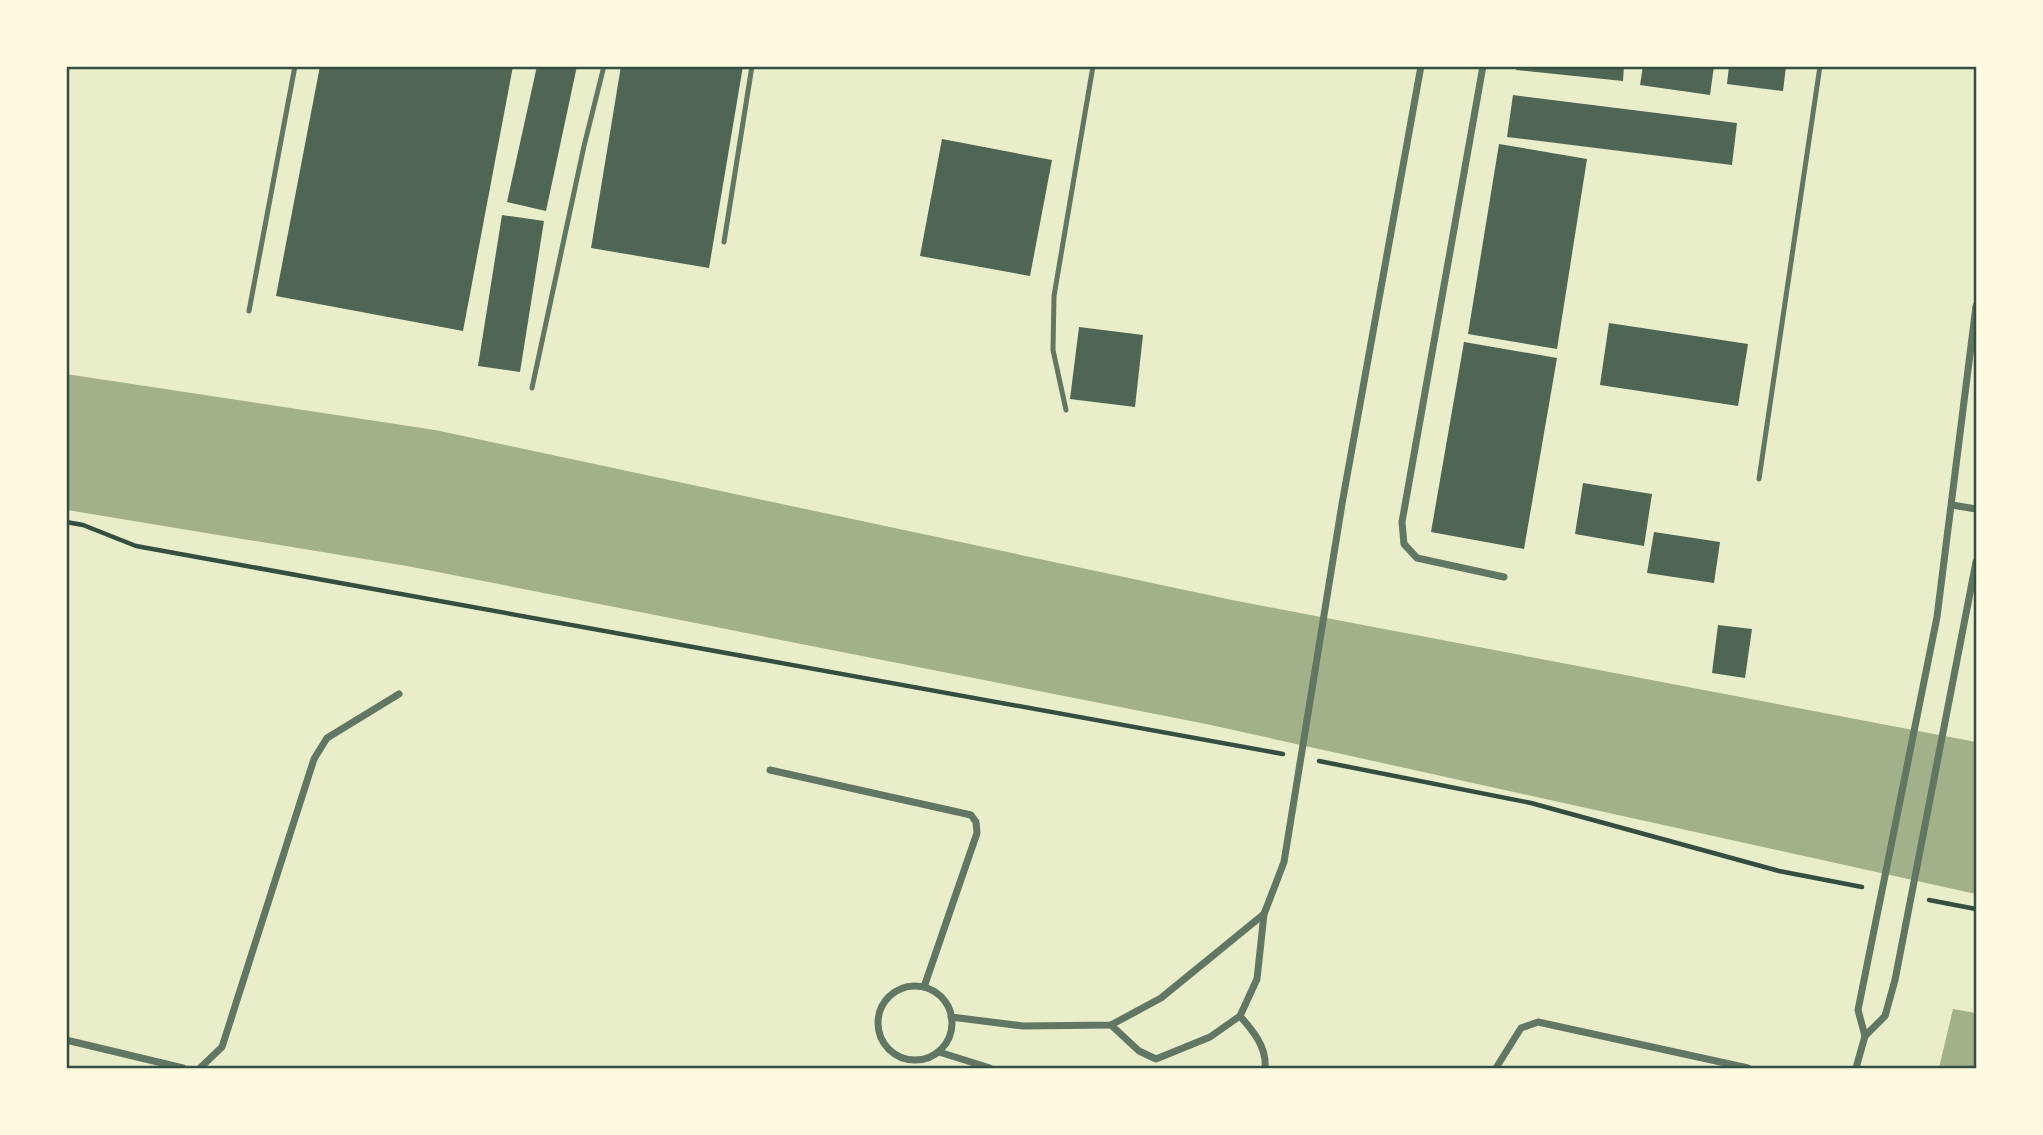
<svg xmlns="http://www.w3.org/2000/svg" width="2043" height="1135" viewBox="0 0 2043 1135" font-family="'PT Sans',sans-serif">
  <rect width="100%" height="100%" fill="#e9edc9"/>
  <g fill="#a3b18a">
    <path d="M66,374L435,430L1232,600L1976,742V894L1206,724L407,566L67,510Z"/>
    <path d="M1953,1009L1976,1013V1068H1939Z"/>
  </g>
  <g fill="#4f6655">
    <path d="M320,66H513L463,331L276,296Z"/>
    <path d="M537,66H577L546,211L507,202Z"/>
    <path d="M621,66H743L709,268L591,248Z"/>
    <path d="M1517,66H1624L1623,81L1516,70Z"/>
    <path d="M1643,66H1714L1710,95L1640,85Z"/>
    <path d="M1729,66H1786L1783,91L1727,84Z"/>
    <path d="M1513,95L1737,123L1732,165L1507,137Z"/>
    <path d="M942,139L1052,160L1030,276L920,256Z"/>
    <path d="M1499,144L1587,159L1557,349L1468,334Z"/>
    <path d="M502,215L544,221L520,372L478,366Z"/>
    <path d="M1609,323L1748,344L1738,406L1600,385Z"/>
    <path d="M1079,327L1143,335L1135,407L1070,399Z"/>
    <path d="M1464,342L1557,358L1524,549L1431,532Z"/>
    <path d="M1583,483L1652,494L1644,546L1575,534Z"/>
    <path d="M1654,532L1720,542L1714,583L1647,573Z"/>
    <path d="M1718,625L1752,629L1745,678L1712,673Z"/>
  </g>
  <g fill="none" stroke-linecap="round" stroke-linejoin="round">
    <g stroke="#344e41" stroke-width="4.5">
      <path d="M66,522L83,525L136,546L1283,754"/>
      <path d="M1319,761L1531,803L1779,871L1862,887"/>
      <path d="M1929,900L1976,909"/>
    </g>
    <g stroke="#617663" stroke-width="5">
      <path d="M724,242L752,66"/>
      <path d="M249,311L295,66"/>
      <path d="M532,388L584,146L604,66"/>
      <path d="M1066,410L1053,350L1054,296L1093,66"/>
      <path d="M1759,479L1820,66"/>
    </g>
    <g stroke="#617663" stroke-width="7">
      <path d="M1483,66L1402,522L1404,544L1417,558L1504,577"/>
      <path d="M1952,505L1976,509"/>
      <path d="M770,770L971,815L976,822L977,833L924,987"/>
      <circle cx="915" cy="1023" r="37"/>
      <path d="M1240,1016C1253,1031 1267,1047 1265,1068"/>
      <path d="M951,1017L1023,1026L1111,1025L1161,998L1264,914"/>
      <path d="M1111,1025L1139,1051L1156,1059L1210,1037L1240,1016L1257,979L1264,914L1284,862L1342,504L1421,66"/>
      <path d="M1865,1036L1858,1010L1937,617L1976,306"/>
      <path d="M66,1040L183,1068"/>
      <path d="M939,1052L990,1068"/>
      <path d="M200,1068L222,1047L314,759L327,738L399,694"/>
      <path d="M1496,1068L1521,1028L1538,1022L1748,1068"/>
      <path d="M1856,1068L1865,1036L1885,1016L1895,980L1976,562"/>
    </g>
  </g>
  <rect width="2043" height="1135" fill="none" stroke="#fefae0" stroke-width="136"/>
  <rect x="68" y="68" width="1907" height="999" fill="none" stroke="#344e41" stroke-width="2.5"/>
</svg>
